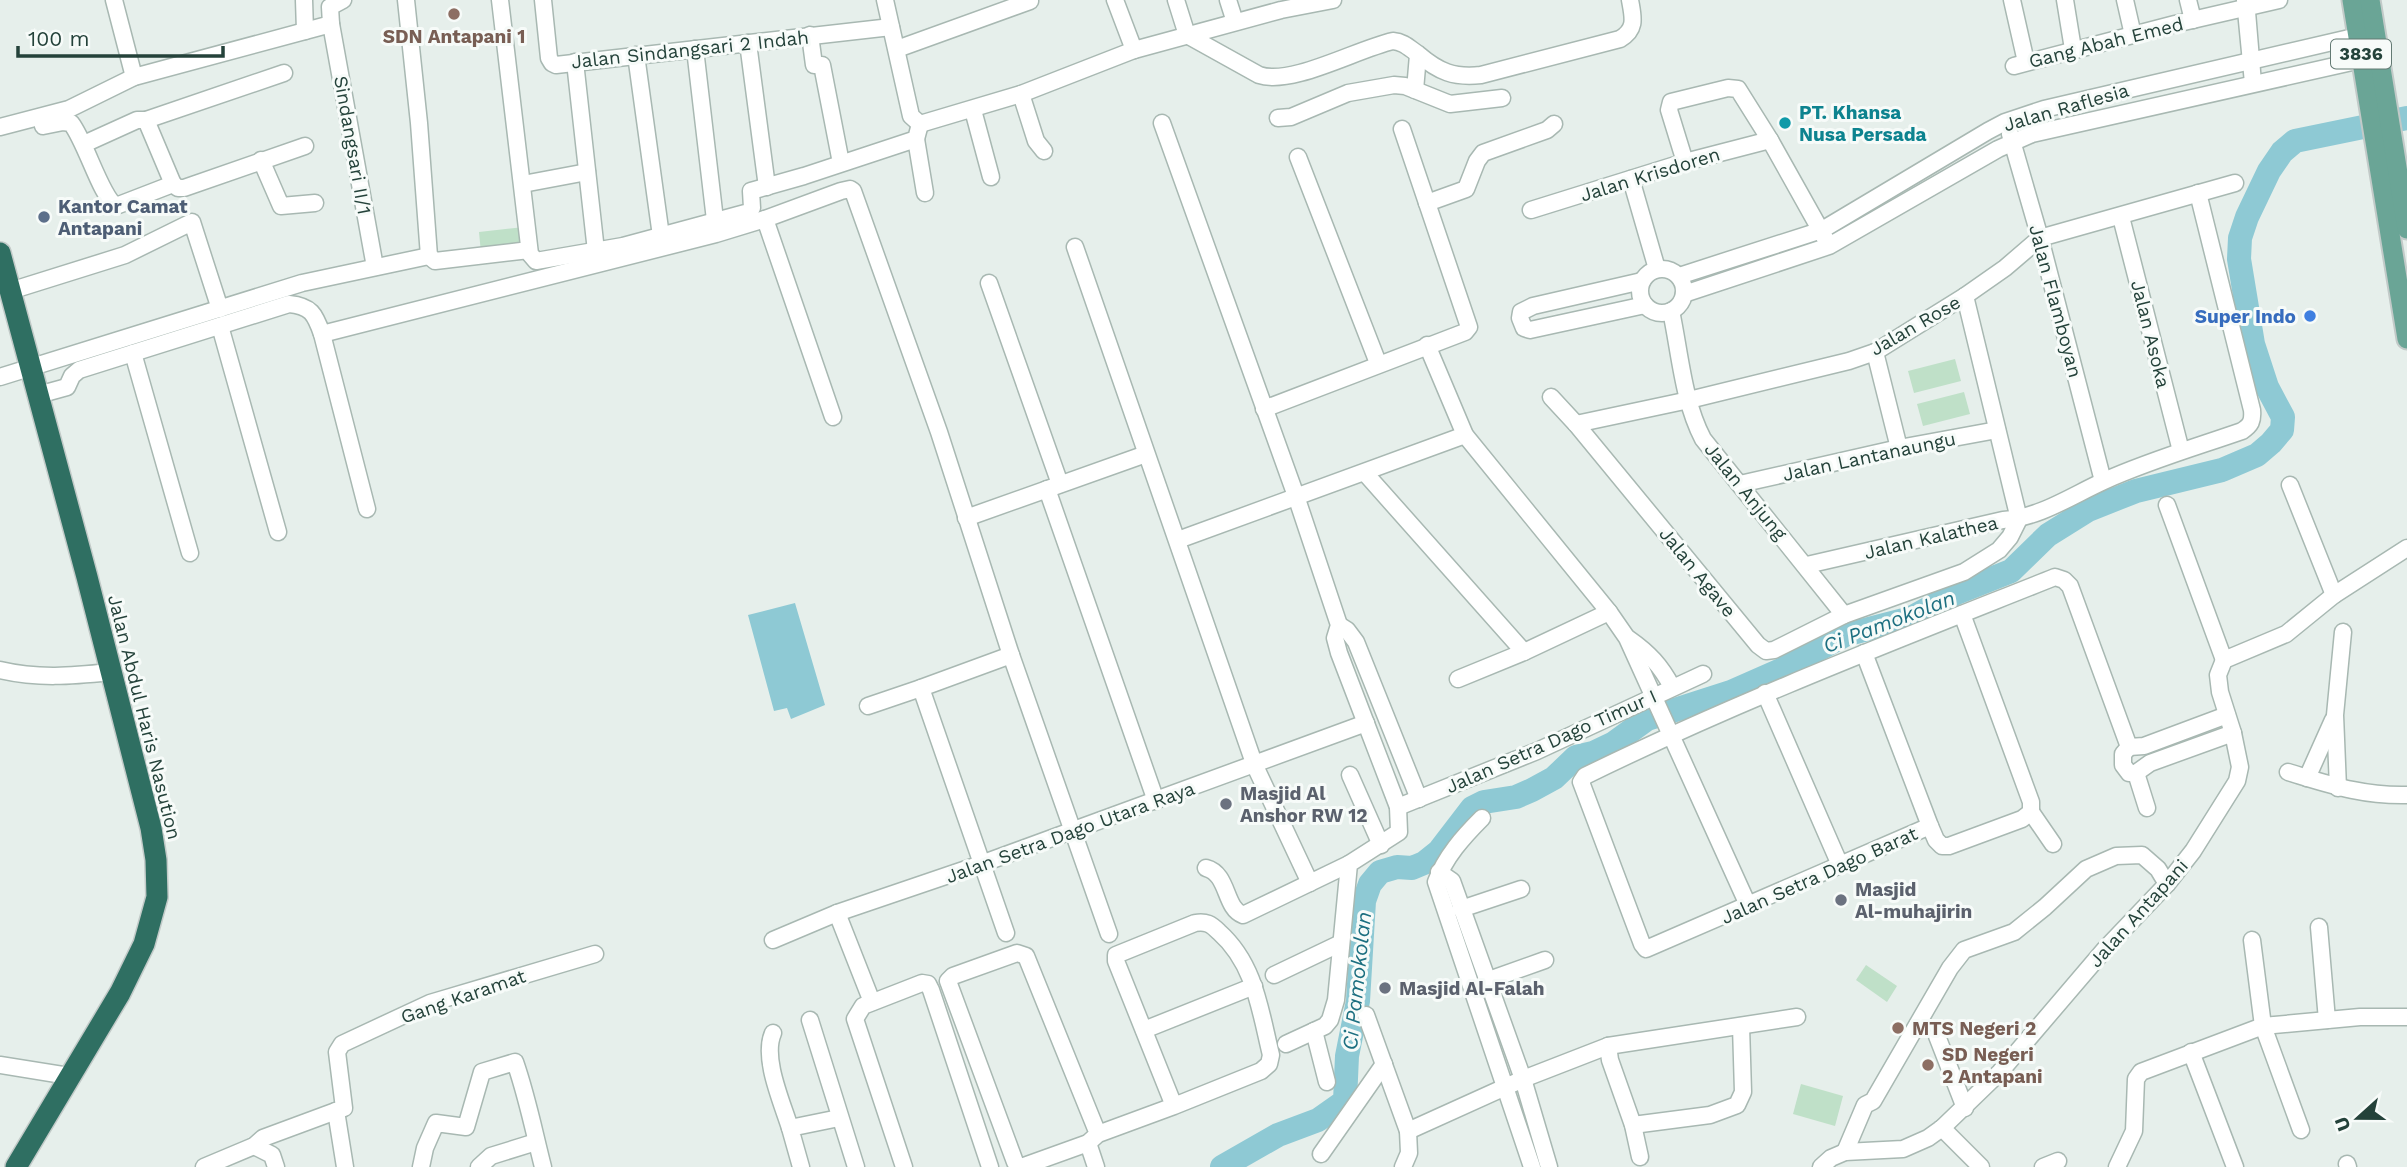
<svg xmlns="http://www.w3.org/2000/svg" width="2407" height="1167" viewBox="0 0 2407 1167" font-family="'Work Sans',sans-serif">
  <rect width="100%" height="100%" fill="#e6efeb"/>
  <g fill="#bfe0c8">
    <path d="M524,227L526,248L481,253L479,232Z"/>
    <path d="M1955,359L1961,381L1914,393L1908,371Z"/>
    <path d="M1964,392L1970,414L1923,426L1917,404Z"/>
    <path d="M1866,965L1897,986L1887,1002L1856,980Z"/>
    <path d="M1801,1084L1843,1096L1835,1126L1793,1114Z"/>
  </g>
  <path fill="#8ec9d4" d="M795,603L825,705L791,719L787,708L774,711L748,615Z"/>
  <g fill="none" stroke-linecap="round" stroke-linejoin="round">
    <path stroke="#8ec9d4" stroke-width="24" d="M1222,1167L1278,1135L1318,1120L1345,1101L1347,1056L1358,1001L1364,901L1370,884L1380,872L1397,867L1412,868L1424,863L1439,851L1472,808L1484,802L1516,797L1532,790L1554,778L1576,757L1593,753L1614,743L1647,719L1731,692L1781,670L1845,635L1911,618L1956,593L2011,571L2048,535L2088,510L2136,491L2222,470L2257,455L2271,443L2282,430L2283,417L2267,387L2253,344L2239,259L2240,238L2247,217L2269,171L2282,152L2295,141L2407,118"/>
    <defs>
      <g id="minor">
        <path d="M114,0L134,77"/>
        <path d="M304,0L305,31"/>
        <path d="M406,0L419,123L429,256"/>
        <path d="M500,0L530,254L536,261L623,246L749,212L752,208L751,191L804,176L916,139L920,124"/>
        <path d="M543,0L549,58L552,63L556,65L891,27"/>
        <path d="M885,0L911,116L920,124"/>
        <path d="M1115,0L1134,50"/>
        <path d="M1176,0L1187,35L1259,75C1292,86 1357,49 1393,41C1404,42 1409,48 1418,54C1439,72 1454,78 1481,75L1620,39C1637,29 1633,17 1630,0"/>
        <path d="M1228,0L1235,22"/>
        <path d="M2012,0L2026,62"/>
        <path d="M2065,0L2073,49"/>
        <path d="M2125,0L2133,35"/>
        <path d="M2188,0L2193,20"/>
        <path d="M2245,0L2253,83L2246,0"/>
        <path d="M331,24L375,267"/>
        <path d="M810,35L814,65H822L841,163"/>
        <path d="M748,43L767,187"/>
        <path d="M695,49L715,220"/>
        <path d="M897,49L1030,1"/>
        <path d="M636,55L661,236"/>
        <path d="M575,62L596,251"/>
        <path d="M2014,66L2175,24L2279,0"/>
        <path d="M1415,90L1418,55"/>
        <path d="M1021,94L1036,141L1044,151"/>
        <path d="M973,110L991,177"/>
        <path d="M1278,118L1291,117L1348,93L1394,85L1405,86L1450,104L1502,98"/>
        <path d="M146,120L284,73"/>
        <path d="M1162,123L1296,496L1339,625L1335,638L1339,653L1398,807L1399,832L1349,864L1336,1000L1330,1020L1325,1026L1286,1044"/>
        <path d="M920,124L1021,94L1134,50L1281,10L1333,0"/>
        <path d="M43,126L63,122L71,123C86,142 101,197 116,206L173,184L178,188H184L305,146"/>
        <path d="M0,127L69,109L134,77L331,24L330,7L343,0"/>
        <path d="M2010,134L2040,238L2103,481"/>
        <path d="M916,139L925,193"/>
        <path d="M84,144L137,120H146L173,184"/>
        <path d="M1298,157L1378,363"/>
        <path d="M261,160L281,206L315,203"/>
        <path d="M1685,162L1669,110L1671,102L1728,88L1738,89L1770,140L1826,240"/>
        <path d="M1631,179L1657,269"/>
        <path d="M523,184L587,172"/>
        <path d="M1427,203L1466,189L1477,161L1483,153L1547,130L1554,124"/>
        <path d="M1531,210L1685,162L1770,140"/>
        <path d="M2121,217L2181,451"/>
        <path d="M765,219L833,417"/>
        <path d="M1075,247L1255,766L1310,883"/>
        <circle cx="1662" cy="291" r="22"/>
        <path d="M1679,276L1822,230L1988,131L2005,122L2044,109L2358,36"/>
        <path d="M1642,281L1533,306L1521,312L1520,318L1524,328L1530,330L1645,305"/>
        <path d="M989,283L1060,484"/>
        <path d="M10,291L125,255L192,222L220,309"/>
        <path d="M1684,294L1829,246L1998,149L2032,134L2361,60"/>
        <path d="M1965,296L2019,519"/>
        <path d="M1671,311C1680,353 1683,401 1703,439L1844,615"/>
        <path d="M220,326L278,532"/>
        <path d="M322,334L716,234L765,219L841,191L850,189L853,191L939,432L1011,655L1109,934"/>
        <path d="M1427,345L1465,435L1609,612L1627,638L1748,905"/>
        <path d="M1875,352L1899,448"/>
        <path d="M133,353L190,553"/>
        <path d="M0,377L302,283L429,256L435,261L529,250"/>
        <path d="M38,395L67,387L72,376L79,370L289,304C311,306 315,314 322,334L367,509"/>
        <path d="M1551,397L1576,424L1758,645L1766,651L1774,650L1844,615L1964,572L1999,550L2010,537L2019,519"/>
        <path d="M1264,409L1465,332L1469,327L1402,129"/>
        <path d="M1576,424L1689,400L1849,361L1875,352L1965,296L2005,268L2040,238L2235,183"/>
        <path d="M1365,473L1524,652"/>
        <path d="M1740,484L1899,448L1997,430"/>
        <path d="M2290,485L2334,595"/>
        <path d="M1047,489L1156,801"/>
        <path d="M2167,505L2224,660"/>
        <path d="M966,518L1146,454"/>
        <path d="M1178,540L1465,435"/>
        <path d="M1807,565L2003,520C2039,518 2071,496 2104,481C2148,461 2196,447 2242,431C2251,425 2253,421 2252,410L2198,193"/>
        <path d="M1339,625L1347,630L1356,642L1419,799"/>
        <path d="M1629,639C1649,653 1661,666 1672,687"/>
        <path d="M1864,653L1930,826L1936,840L1942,846H1949L2022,819L2031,812V802L1962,614"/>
        <path d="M0,670C38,679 72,676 110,672"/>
        <path d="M1458,679L1524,652L1609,612"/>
        <path d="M1765,693L1840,865"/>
        <path d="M868,706L921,688"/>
        <path d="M2129,747L2144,746L2227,715"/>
        <path d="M2129,747L2123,754V765L2129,773H2136L2147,808"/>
        <path d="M2288,772C2331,785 2362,796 2407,795"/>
        <path d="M2136,773L2150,763L2233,733"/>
        <path d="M1350,775L1381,845"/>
        <path d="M2307,778L2333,720"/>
        <path d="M2338,788L2335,715L2343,632"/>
        <path d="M1398,807L1537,751L1703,674"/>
        <path d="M2031,812L2053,844"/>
        <path d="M1482,818C1463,837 1445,857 1436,882L1532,1167"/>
        <path d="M1930,826L1646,949L1642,944L1581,782L1585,776C1738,701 1897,640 2055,577L2064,580L2070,586L2129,747"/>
        <path d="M1206,868C1229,874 1224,908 1243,915L1349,864"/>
        <path d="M1439,872L1452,881L1523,1079L1549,1167"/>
        <path d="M1461,909L1521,889"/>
        <path d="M837,913L872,1002"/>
        <path d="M2319,927L2327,1020"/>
        <path d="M1006,933L921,688L1011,655"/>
        <path d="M773,940L837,913L981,864L1366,723"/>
        <path d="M2252,940L2263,1026L2301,1130"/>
        <path d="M1274,975L1341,943"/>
        <path d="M1486,981L1545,960"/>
        <path d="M1366,1015L1408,1131L1409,1153L1403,1167"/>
        <path d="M810,1020L856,1167"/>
        <path d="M1144,1030L1254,986"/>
        <path d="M1314,1031L1327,1082"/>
        <path d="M773,1033C762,1058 782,1102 790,1128"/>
        <path d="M1937,1036L1965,1108"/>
        <path d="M1608,1046L1610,1060L1633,1125L1640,1157"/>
        <path d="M2191,1052L2235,1167"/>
        <path d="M0,1065L69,1076"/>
        <path d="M336,1111L345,1167"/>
        <path d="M1633,1125L1710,1115L1737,1105L1743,1092L1741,1026"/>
        <path d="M1942,1128L1981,1167"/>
        <path d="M1408,1131L1523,1079L1608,1046L1797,1017"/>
        <path d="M1098,1134L1026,956L1017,953L953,976L948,981L1015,1162L1019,1167L1024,1166L1088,1143L1098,1134L1174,1106L1261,1071L1269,1064L1271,1055C1260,1010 1255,964 1219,932C1211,924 1206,921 1195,923L1116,955V961L1174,1106"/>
        <path d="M1088,1143L1096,1167"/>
        <path d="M254,1146L272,1155L276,1167"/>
        <path d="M1845,1152L1865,1105L1873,1101L1950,968L1964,950L2014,932L2045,907L2086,869L2116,856L2142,855L2158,869L2167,884"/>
        <path d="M1321,1154L1384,1064"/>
        <path d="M2347,1164L2348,1167"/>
        <path d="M204,1167L254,1146L263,1138L344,1108L337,1052L342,1044L430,1003L595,954"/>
        <path d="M421,1167L425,1148L436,1123L466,1127L482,1072L515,1062C527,1096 534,1132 543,1167"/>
        <path d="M479,1167L491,1156L536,1142"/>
        <path d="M801,1167L790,1128L839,1118"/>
        <path d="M904,1167L855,1019L863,1006L922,983L928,984L931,990L990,1167"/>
        <path d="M1821,1167L1831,1158L1845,1152L1903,1149L1928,1138L1942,1128L2000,1072L2105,949L2167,884L2193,851L2237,781L2240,767L2233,733L2220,692L2218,675L2224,660L2286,634L2334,595L2407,548"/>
        <path d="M2043,1167L2058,1161"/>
        <path d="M2117,1167L2134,1131L2136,1079L2141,1072L2263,1026L2360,1017H2407"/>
      </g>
      <g id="major">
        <path d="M2352,0L2407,339"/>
        <path d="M2370,0L2407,229"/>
      </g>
      <path id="highway" d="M0,253L87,577L151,828L156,860L157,897L144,944L120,993L16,1167"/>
    </defs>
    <use href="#minor" stroke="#a8b8b2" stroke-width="19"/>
    <use href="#major" stroke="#c2cac8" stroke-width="23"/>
    <use href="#highway" stroke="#c2cac8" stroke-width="24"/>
    <use href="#minor" stroke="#fff" stroke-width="16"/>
    <use href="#major" stroke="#6aa596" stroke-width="19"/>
    <use href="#highway" stroke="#2f6f62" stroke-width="21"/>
  </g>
  <g fill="#8d6e63" stroke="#f7fbf9" stroke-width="2.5">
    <circle cx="454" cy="14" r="7"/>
    <circle cx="1898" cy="1028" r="7"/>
    <circle cx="1928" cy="1065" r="7"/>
  </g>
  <circle fill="#0f9aa8" stroke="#f7fbf9" stroke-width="2.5" cx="1785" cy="123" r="7"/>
  <circle fill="#5c6f8a" stroke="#f7fbf9" stroke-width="2.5" cx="44" cy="217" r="7"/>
  <circle fill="#3f7fe0" stroke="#f7fbf9" stroke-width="2.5" cx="2310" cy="316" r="7"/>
  <g fill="#6b7280" stroke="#f7fbf9" stroke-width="2.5">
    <circle cx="1226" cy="804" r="7"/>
    <circle cx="1841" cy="900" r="7"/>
    <circle cx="1385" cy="988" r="7"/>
  </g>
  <g text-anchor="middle" stroke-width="6" stroke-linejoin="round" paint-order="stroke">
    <rect fill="#f7fbf9" stroke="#637a73" stroke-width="2" x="2331" y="39.5" width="60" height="29" rx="5"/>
    <g font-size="18" font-weight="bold" fill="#24423a">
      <text x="2361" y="60">3836</text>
    </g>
    <g font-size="19" font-weight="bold" fill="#785e54" stroke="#f7fbf9" text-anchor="start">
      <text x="454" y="43" text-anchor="middle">SDN Antapani 1</text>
      <text x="1912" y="1035">MTS Negeri 2</text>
      <text x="1942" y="1061">SD Negeri<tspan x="1942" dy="22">2 Antapani</tspan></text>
    </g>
    <g font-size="19" fill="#24423a" stroke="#f7fbf9">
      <text transform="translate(2106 42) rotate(-14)" y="7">Gang Abah Emed</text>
      <text transform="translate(690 49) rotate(-6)" y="7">Jalan Sindangsari 2 Indah</text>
      <text transform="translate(2066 107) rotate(-16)" y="7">Jalan Raflesia</text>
      <text transform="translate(353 145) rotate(80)" y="7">Sindangsari II/1</text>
      <text transform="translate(1650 174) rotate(-17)" y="7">Jalan Krisdoren</text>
      <text transform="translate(2056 301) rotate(75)" y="7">Jalan Flamboyan</text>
      <text transform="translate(1915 325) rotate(-30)" y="7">Jalan Rose</text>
      <text transform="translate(2151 334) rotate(76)" y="7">Jalan Asoka</text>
      <text transform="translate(1869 456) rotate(-12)" y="7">Jalan Lantanaungu</text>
      <text transform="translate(1746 491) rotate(51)" y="7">Jalan Anjung</text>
      <text transform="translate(1931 537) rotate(-13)" y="7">Jalan Kalathea</text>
      <text transform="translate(1698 572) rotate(51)" y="7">Jalan Agave</text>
      <text transform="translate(145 717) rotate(76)" y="7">Jalan Abdul Haris Nasution</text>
      <text transform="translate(1551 741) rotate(-24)" y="7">Jalan Setra Dago Timur I</text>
      <text transform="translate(1070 832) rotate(-20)" y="7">Jalan Setra Dago Utara Raya</text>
      <text transform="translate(1819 875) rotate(-24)" y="7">Jalan Setra Dago Barat</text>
      <text transform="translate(2138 913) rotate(-48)" y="7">Jalan Antapani</text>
      <text transform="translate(463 996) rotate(-19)" y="7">Gang Karamat</text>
    </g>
    <g font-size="19" font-weight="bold" fill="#0d838f" stroke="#f7fbf9" text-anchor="start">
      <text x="1799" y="119">PT. Khansa<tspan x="1799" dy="22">Nusa Persada</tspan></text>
    </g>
    <g font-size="19" font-weight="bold" fill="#4e5e75" stroke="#f7fbf9" text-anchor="start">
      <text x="58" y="213">Kantor Camat<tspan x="58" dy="22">Antapani</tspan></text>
    </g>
    <g font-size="19" font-weight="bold" fill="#366cbe" stroke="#f7fbf9" text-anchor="end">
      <text x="2296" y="323">Super Indo</text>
    </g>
    <g font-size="19" font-weight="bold" fill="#5b616d" stroke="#f7fbf9" text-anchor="start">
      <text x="1240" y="800">Masjid Al<tspan x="1240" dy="22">Anshor RW 12</tspan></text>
      <text x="1855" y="896">Masjid<tspan x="1855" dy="22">Al-muhajirin</tspan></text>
      <text x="1399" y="995">Masjid Al-Falah</text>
    </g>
    <g font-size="21" font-style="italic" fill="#1c6f80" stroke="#f7fbf9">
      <text transform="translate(1889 622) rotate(-21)" y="7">Ci Pamokolan</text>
      <text transform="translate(1357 981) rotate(-84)" y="7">Ci Pamokolan</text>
    </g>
  </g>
  <g transform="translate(2358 1118) rotate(249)" stroke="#f7fbf9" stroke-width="5" paint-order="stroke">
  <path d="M0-5L12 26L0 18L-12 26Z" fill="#24423a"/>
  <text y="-10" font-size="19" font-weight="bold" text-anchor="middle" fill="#24423a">U</text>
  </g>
  <path d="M18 46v10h205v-10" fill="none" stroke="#24423a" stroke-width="3.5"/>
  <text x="28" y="46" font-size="21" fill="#24423a" stroke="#f7fbf9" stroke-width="5" paint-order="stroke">100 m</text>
</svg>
